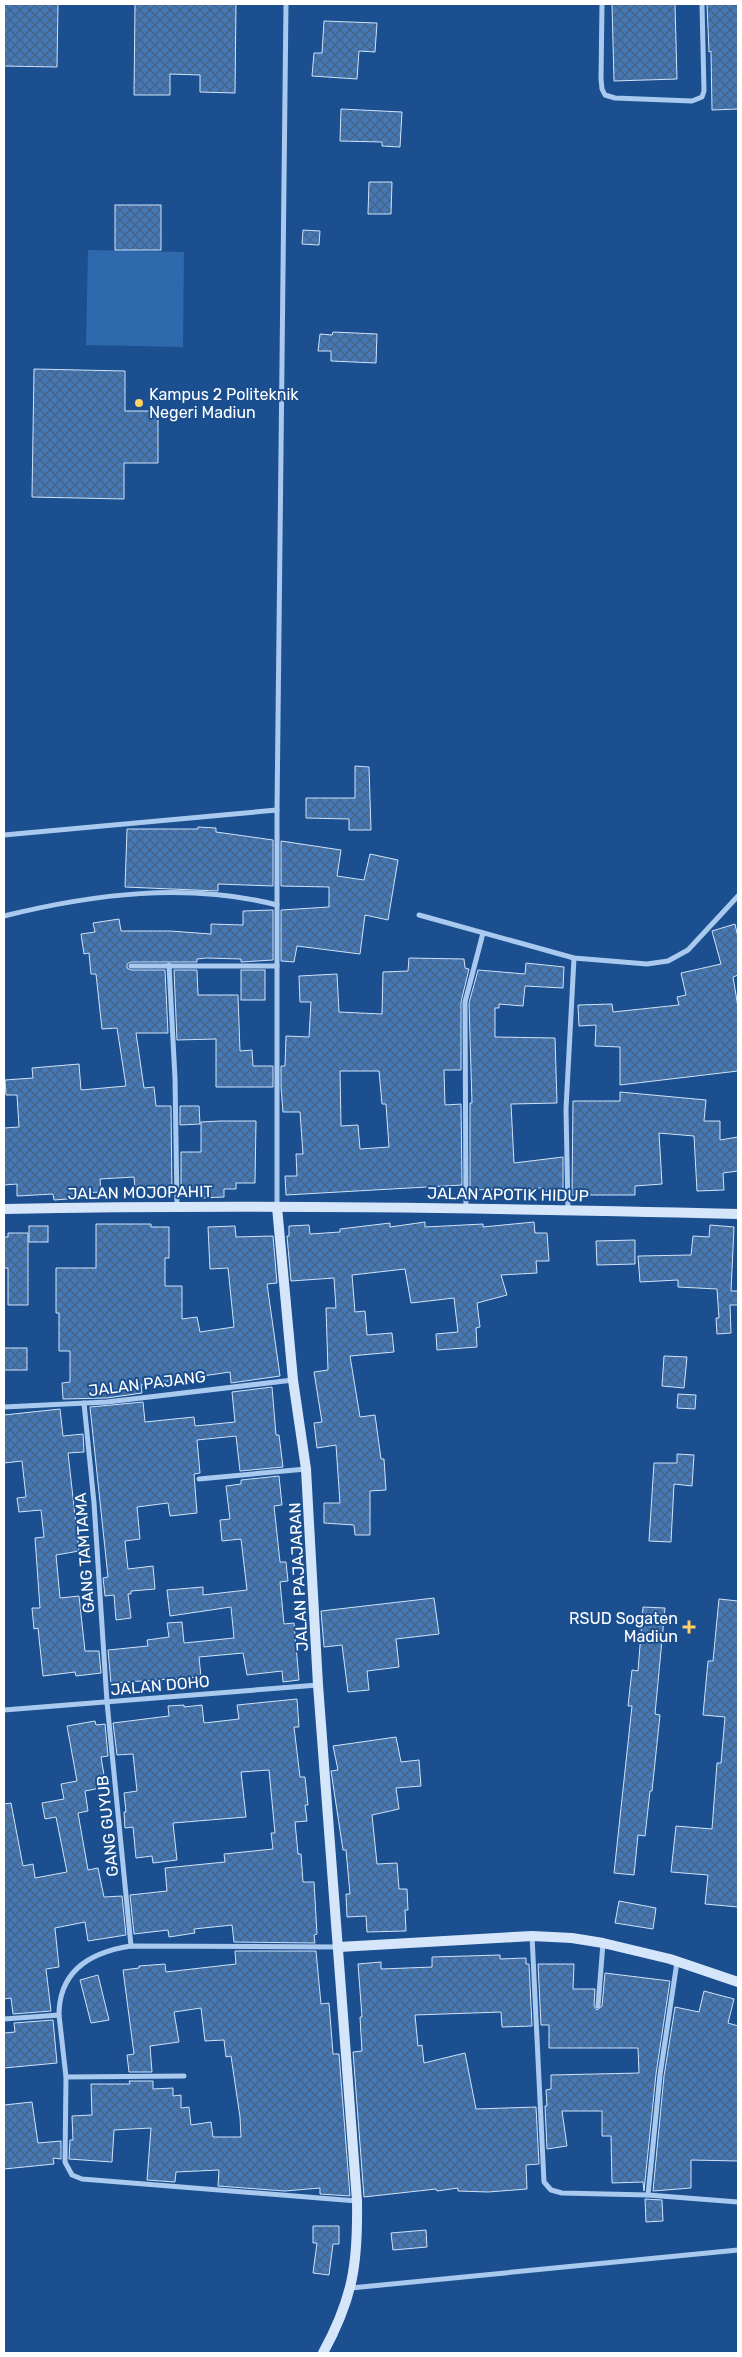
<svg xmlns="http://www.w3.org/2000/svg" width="742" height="2357" viewBox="0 0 742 2357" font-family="Rubik,sans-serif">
  <defs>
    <pattern id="building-cross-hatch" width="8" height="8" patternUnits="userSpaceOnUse" patternTransform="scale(1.25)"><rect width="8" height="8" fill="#4478b7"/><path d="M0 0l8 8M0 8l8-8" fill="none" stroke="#486282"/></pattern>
  </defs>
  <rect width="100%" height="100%" fill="#1b4f8f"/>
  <path fill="#2e69ad" d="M88,250L184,252L183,347L86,345Z"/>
  <g fill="url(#building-cross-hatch)" stroke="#cfe3fa" fill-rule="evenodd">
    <path d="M4,4H58L57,67L4,66Z"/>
    <path d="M135,4H236L235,93L200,92V75L170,74V95H134Z"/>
    <path d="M612,4H675L677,79L614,81Z"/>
    <path d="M707,4H738V109L712,110L711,51L709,52Z"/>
    <path d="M324,21L377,23L375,52L359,51L357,79L312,76L314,53H322Z"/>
    <path d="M341,109L402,112L400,147L382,146V142L340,141Z"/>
    <path d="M369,182H392L391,214H368Z"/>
    <rect x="115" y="205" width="46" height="45"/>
    <path d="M303,230L320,231L319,245L302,244Z"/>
    <path d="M333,332L377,334L376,363L331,361V351H318L320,334L332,335Z"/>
    <path d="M34,369L125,371V411H158V463H124V499L32,497Z"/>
    <path d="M355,766L369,767L371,830H349V819L306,818V798H355Z"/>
    <path d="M198,827L216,828V832L273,840V886L218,884V891L125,887L127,829H198Z"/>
    <path d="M281,841L341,850L337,876L364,880L370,854L398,860L388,920L365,915L360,954L297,946L294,962L281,961V910L329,907V887L281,886Z"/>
    <path d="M273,910V960L241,962V959L206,958L197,959V962H131L127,964V968L131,970H165L168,1033H136L144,1088L154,1087L156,1106H171L172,1195L164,1196V1187L135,1189L134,1177L100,1179L101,1192L81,1193L82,1198L54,1200L53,1194L17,1196V1184L4,1185V1128L19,1127L17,1095H6L5,1080L33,1078L32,1068L79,1064L81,1090L126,1086L117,1028L102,1029L96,974H91L89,953L84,954L81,934L95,932L93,923L119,919L121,931H170L211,934V924L243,925V911Z"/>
    <path d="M735,924L738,937V975L733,977L738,1007V1071L620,1085V1047L595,1046L596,1025L579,1026L578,1005L612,1004L613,1012L679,1005L677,997L686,995L681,973L721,964L712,931Z"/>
    <path d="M409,958L464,959L465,968L469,969L461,1002V1070H444L445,1105L461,1104L462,1185L286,1195L285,1176H297L296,1154H303L300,1112H283L281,1087V1066H285L286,1036L309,1037L311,1002H300L299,976L337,974L339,1012L382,1014L383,972L408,971ZM340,1071H379L382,1104H386L389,1147L360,1149L358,1125L341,1126Z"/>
    <path d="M526,963L564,967L563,988L525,986L523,1006L499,1004V1008H495V1037L555,1038L557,1103L511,1104L514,1163L563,1157V1190L542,1192V1188L470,1190V1103H472L469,1003L478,970L525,974Z"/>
    <path d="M174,970H197L198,995H238L240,1051L252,1050L253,1066H273V1087H216V1039L177,1040Z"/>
    <rect x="241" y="970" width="24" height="30"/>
    <path d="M620,1092L706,1100L704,1121H720V1140L738,1137V1171L723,1173L724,1190L697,1191L694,1136L659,1133L662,1184L635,1186V1195H572L573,1101H620Z"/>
    <path d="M180,1106H199L200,1124L180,1125Z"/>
    <path d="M220,1121H256L255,1183H236V1189H224V1197L201,1198V1193L181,1195V1152H201V1122Z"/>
    <path d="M425,1222V1227L483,1224V1227L534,1222L535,1233H547L549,1261H536L537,1273L501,1275L507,1295L477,1303L480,1327L476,1328L477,1347L437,1350L436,1334L458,1332L454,1298L411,1303L405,1269L352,1275L355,1312L365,1311L367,1335L392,1333L394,1352L350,1356L360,1417L375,1415L381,1459H384L386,1490L370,1491V1535H355L354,1525L324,1523V1503H340L336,1445L317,1448L314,1423L322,1422L314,1372L328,1370L326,1308H336L334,1278L291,1281L287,1236H289V1226L309,1225L310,1234L340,1232V1229L390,1223V1227Z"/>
    <path d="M96,1224H151V1227H169V1258H165V1286H182V1319L197,1317L200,1332L234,1327L228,1268L210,1269L208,1227L235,1226L236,1237L273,1236L277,1283L267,1284L280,1376L231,1383L230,1372L141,1385L142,1393L107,1398L63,1399L62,1383L70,1382V1351H59V1313H56V1268H96Z"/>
    <path d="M710,1225L734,1227L731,1291H738V1305H730L731,1333L717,1334L716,1318H719L717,1289L678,1287V1280L640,1282L638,1256L691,1255L693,1236L709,1237Z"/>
    <rect x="29" y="1226" width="19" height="16"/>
    <path d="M8,1233H28V1305H8V1268H4V1237H8Z"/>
    <path d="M635,1240V1264L597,1265L596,1241Z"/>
    <rect x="4" y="1348" width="23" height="22"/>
    <path d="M664,1356L687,1357L684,1388L662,1386Z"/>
    <path d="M272,1387L276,1435H279L283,1467L240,1471L236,1436L197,1440L200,1473L194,1474L197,1513L170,1516L168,1503L137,1507L140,1539L125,1541L128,1569L153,1566L155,1589L131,1591V1594H128L131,1618L116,1620L114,1595L105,1596L103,1578L108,1577L90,1407L143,1402L145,1422L194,1417L195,1426L235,1422L232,1392Z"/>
    <path d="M678,1394L696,1395L695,1409L677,1408Z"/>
    <path d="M60,1409L63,1436L83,1434L84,1452L68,1453L79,1551L56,1555L60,1598L79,1596L85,1651H99L101,1673L76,1676L75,1672L43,1676L38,1628L34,1629L32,1608H40L35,1538L44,1537L41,1510L19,1512L17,1498L26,1497L22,1461L4,1463V1415Z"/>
    <path d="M677,1454L694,1455L692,1486L674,1484L671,1542L649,1541L654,1463H677Z"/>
    <path d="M279,1476L282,1505L274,1506L280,1562H286L288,1581L280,1582L284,1624L294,1623L299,1680L283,1682L282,1671L247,1675L243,1653L199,1657L201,1677L111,1683L108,1650L148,1646L147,1640L169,1637L167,1623L182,1622L184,1643L234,1638L231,1607L170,1616L167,1590L203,1587V1595L247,1590L241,1539L222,1541L220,1520L230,1519L226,1486L241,1484V1480Z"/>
    <path d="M434,1598L439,1634L396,1639L399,1667L367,1671L369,1690L348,1692L342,1645L324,1647L321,1611Z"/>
    <path d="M719,1599L738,1601V1907L705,1904L708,1875L671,1872L676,1826L712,1829L717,1763H721L725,1717L703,1715L708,1661H713Z"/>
    <path d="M643,1607L665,1608L655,1714L660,1715L652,1791H650L645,1836L638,1835L634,1875L614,1873L632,1706H628L632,1670L638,1671Z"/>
    <path d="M297,1699L299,1727H294L300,1777H305L308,1805H305L307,1821L295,1822L298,1854H301L303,1882H314L317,1934L314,1935L315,1943L234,1942L232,1925L194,1929L195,1933L169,1937L168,1930L134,1934L130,1895L167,1891L165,1868L225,1862L224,1854L273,1849L271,1833H275L269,1770L241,1772L246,1817L173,1823L177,1860L153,1863L152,1856L136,1858L133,1827L125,1828L124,1812H126L124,1793L137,1791L133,1754L117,1755L113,1723L169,1716L168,1706L184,1705V1707L202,1705L204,1723L239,1719L237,1705Z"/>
    <path d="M95,1721L96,1725L105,1724L108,1756L101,1757L106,1787L85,1791L88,1811L78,1813L88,1870L98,1868L104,1897L122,1896L126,1935L88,1941L85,1922L55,1928L59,1967L46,1969L51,2011L13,2014L11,1998L4,1999V1804L11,1803L23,1866L33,1864L35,1878L67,1872L56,1817L45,1819L42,1803L64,1799L61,1784L77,1781L67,1726Z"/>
    <path d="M396,1737L401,1762L419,1760L421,1786L396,1788L399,1809L372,1815L377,1864L397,1863L399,1889H407L408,1910H405L406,1931L367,1932L366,1916L347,1917L346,1894H350L346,1850H343L331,1771L338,1770L333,1746Z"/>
    <path d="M619,1901L656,1908L653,1929L615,1923Z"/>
    <path d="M235,1951H316L321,2004L329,2003L333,2054H339L350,2196L320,2194V2188L285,2191L218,2186L219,2170L176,2172L175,2182L147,2180L151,2128L114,2130L112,2162L69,2159L70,2140H73L72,2116L92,2115L91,2084H130L129,2081H153V2089L173,2088V2096L181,2095V2108L189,2107L191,2125L211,2122L213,2137H241L240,2117L231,2056L226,2057L224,2040L205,2041L201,2008L174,2012L179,2042L150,2046L152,2072H129L127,2055L134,2054L123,1970L139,1968V1966L165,1964L166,1972L236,1964Z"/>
    <path d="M500,1955V1959L526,1958V1964H529L532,2026L502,2027L501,2012L415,2015L418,2046L422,2045L424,2063L465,2053L476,2109L536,2107L539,2164L526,2165L527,2189L488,2192L458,2191V2188L437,2191L436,2189L364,2197L353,2052L362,2051L360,2017H362L358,1964L381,1962V1969L432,1967V1957Z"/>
    <path d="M538,1964H574L573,1989H595L594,2006L597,2010L602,2006L605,1973L670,1981L656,2074L644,2191L643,2182L612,2183L611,2136H602V2111H562L567,2146L547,2149L545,2106H547L546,2090L551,2089V2075L639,2073L638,2048H549V2025H541Z"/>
    <path d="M98,1975L109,2020L91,2023L80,1980Z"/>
    <path d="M704,1991L734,1999L728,2023L738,2026V2161L691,2160V2188L653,2191L664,2076L675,2007L699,2012Z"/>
    <path d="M53,2020L57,2063L4,2068V2033L15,2032L14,2023Z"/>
    <path d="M32,2102L38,2143L61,2141V2159L53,2158L54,2164L4,2169V2105Z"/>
    <path d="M645,2199L662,2200L663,2221L646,2222Z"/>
    <path d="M313,2226H339V2244H333L329,2275L313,2273L317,2243H313Z"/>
    <path d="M426,2230L427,2247L393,2250L391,2233Z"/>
  </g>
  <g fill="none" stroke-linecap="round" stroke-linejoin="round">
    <g stroke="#a9c9ee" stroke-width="5">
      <path d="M602,4L601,79L602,89L605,95L615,98L692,101L702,97L704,91L702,4"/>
      <path d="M4,835L277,810"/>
      <path d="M419,915L574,958L647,964L668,961L688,950L738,896"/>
      <path d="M4,916C93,894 187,882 277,905"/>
      <path d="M169,965L175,1078L177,1205"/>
      <path d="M131,966H277"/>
      <path d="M277,1207V810L286,4"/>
      <path d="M466,1208L465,1002L483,933"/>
      <path d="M568,1211L566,1109L574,958"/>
      <path d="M84,1403L94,1503L107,1702L131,1946"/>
      <path d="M4,1407L107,1402L293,1380"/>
      <path d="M199,1479L306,1469"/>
      <path d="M4,1710L318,1685"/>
      <path d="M532,1936L544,2182L551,2190L562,2193L648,2195L660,2075L677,1962"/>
      <path d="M598,2006L603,1943"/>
      <path d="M59,2015L66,2077L65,2162L72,2175L82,2179L357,2201"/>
      <path d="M4,2019L59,2015C59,1970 91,1952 131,1946L338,1947"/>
      <path d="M66,2077L184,2076"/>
      <path d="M648,2195L738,2202"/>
      <path d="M351,2288L738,2250"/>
    </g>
    <g stroke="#d6e6fa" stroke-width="10">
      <path d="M277,1207L293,1380L306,1469L318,1685L357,2201C358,2264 353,2298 323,2353"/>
      <path d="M4,1209C249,1204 493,1208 738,1214"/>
      <path d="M339,1947L532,1936L572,1938L603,1943L670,1959L738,1982"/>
    </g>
  </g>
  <g fill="#ffd166" stroke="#1b4f8f" stroke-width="2">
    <circle cx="139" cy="403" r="5"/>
    <path d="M686.5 1619.5h5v5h5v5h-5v5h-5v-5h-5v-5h5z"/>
  </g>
  <g text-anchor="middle" stroke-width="4" stroke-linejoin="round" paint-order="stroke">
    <g font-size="16" fill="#fff" stroke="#1b4f8f" text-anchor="start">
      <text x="149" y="400">Kampus 2 Politeknik<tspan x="149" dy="18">Negeri Madiun</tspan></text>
      <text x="678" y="1624" text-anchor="end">RSUD Sogaten<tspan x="678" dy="18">Madiun</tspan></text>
    </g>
    <g font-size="16" fill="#fff" stroke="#1b4f8f">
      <text transform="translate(140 1192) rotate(-1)" y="6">JALAN MOJOPAHIT</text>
      <text transform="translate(508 1194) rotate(1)" y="6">JALAN APOTIK HIDUP</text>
      <text transform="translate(147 1383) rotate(-7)" y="6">JALAN PAJANG</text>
      <text transform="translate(84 1553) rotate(-94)" y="6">GANG TAMTAMA</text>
      <text transform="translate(298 1577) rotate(-93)" y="6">JALAN PAJAJARAN</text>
      <text transform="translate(160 1685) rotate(-5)" y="6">JALAN DOHO</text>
      <text transform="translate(107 1826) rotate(-96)" y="6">GANG GUYUB</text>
    </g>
  </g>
  <rect width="742" height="2357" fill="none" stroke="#ffffff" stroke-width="10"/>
</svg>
